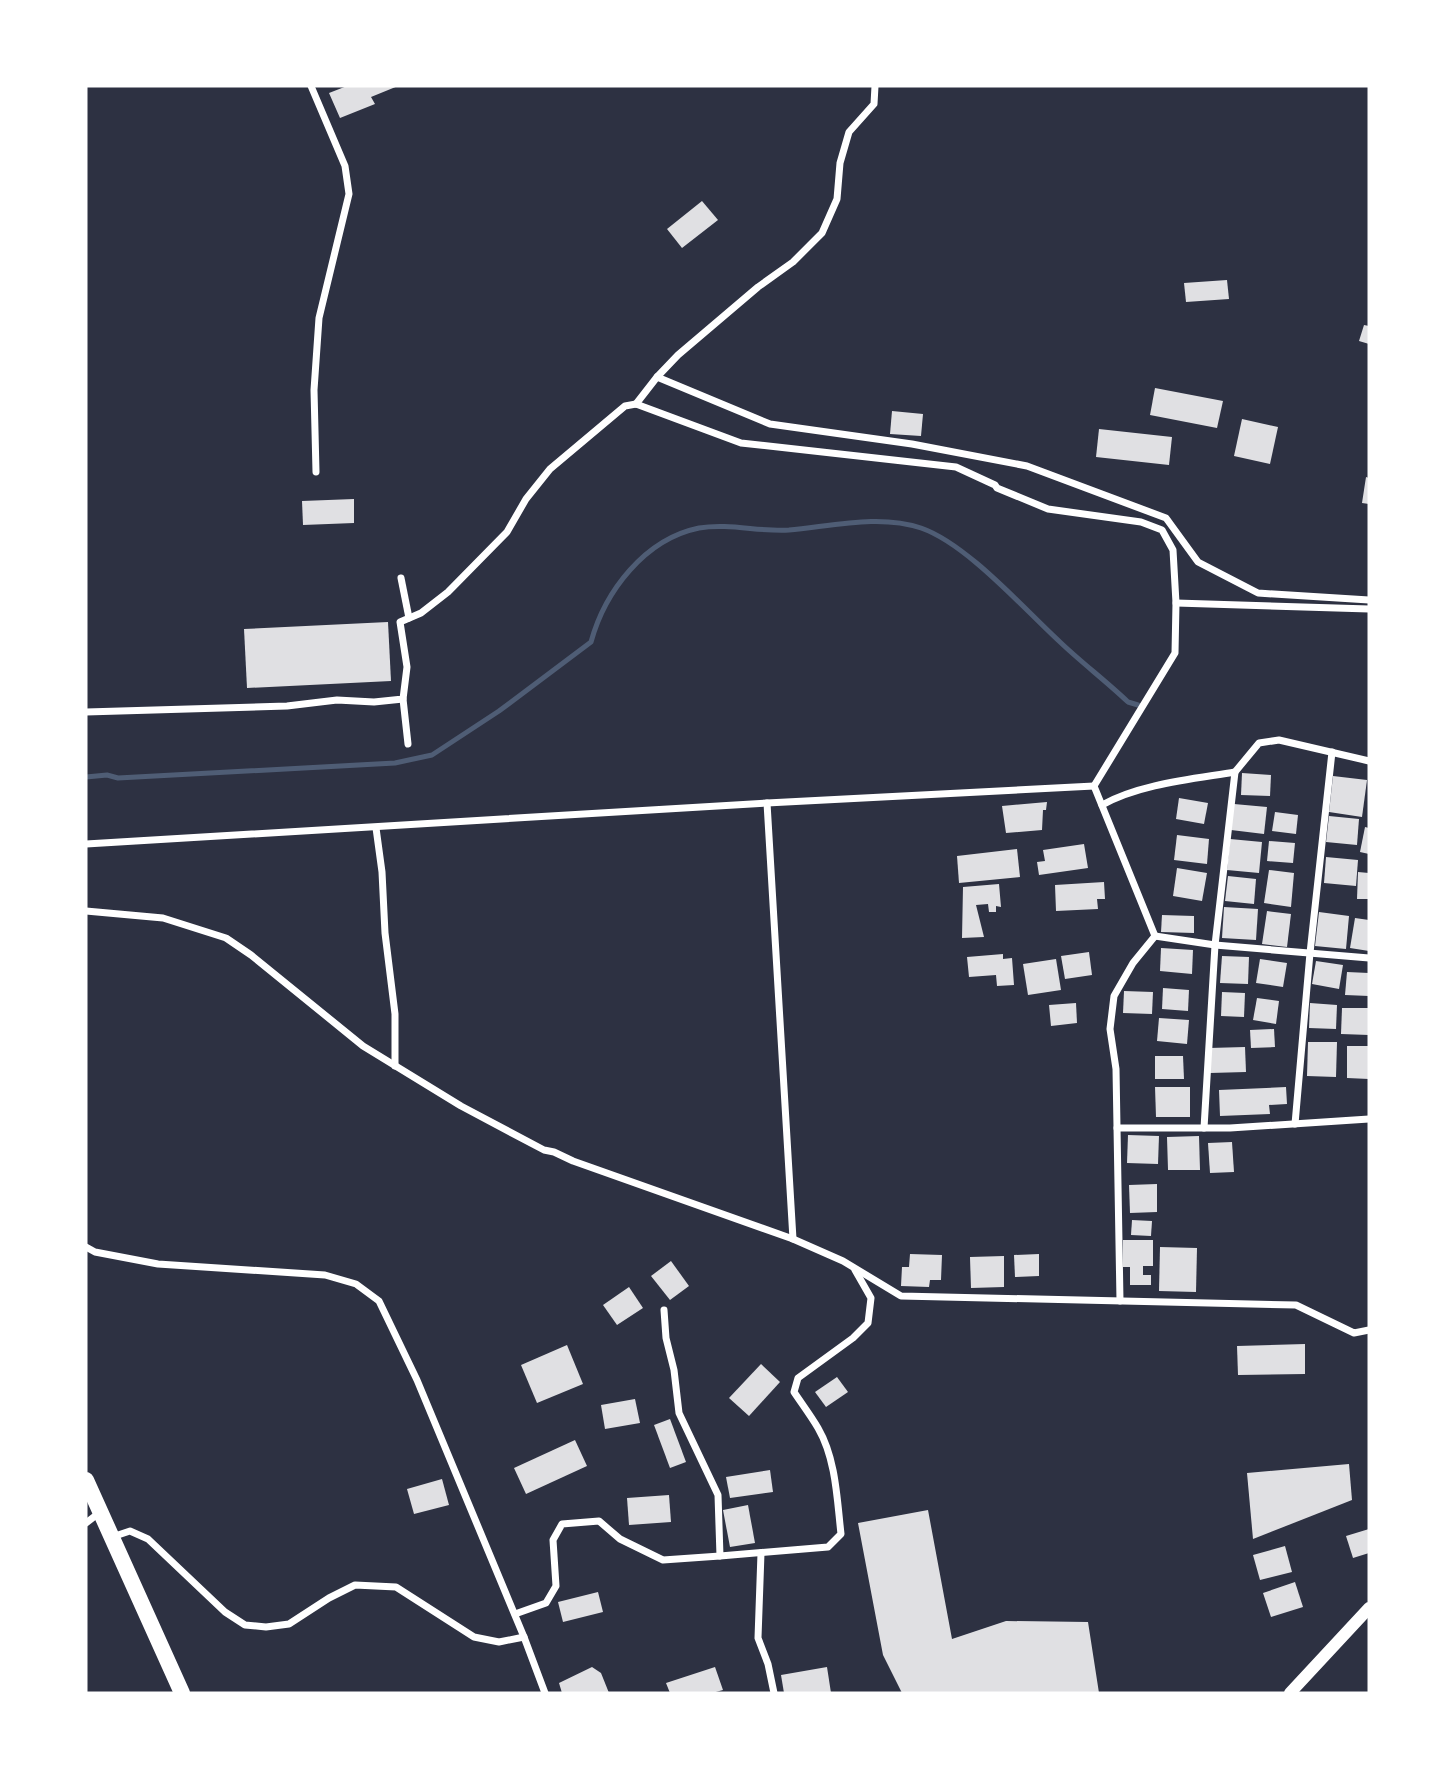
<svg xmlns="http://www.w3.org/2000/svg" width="1455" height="1779" viewBox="0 0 1455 1779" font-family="Raleway,sans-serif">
  <rect width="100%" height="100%" fill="#2d3142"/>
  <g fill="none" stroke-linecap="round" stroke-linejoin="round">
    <path stroke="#4f5d75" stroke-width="5" d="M86,777L107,775L118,778L395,763L432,755L499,711L591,642C605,591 645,539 699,528C729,523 760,532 789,530C832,526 880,514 921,528C967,544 1023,608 1060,642C1082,663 1106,681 1128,702L1138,705"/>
  </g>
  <g fill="#e0e0e3">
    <path d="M347,86H398L371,97L375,104L340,118L329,93Z"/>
    <path d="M702,201L718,220L682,248L667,229Z"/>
    <path d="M1227,280L1229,299L1186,302L1184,283Z"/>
    <path d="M1364,325L1369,326V344L1359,341Z"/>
    <path d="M1155,388L1223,401L1217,428L1150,415Z"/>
    <path d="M892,411L923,414L921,436L890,434Z"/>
    <path d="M1242,419L1278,427L1270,464L1234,456Z"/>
    <path d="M1099,429L1172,437L1169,465L1096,457Z"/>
    <path d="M1366,477L1369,478V504L1362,503Z"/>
    <path d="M354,499V523L303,525L302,501Z"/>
    <path d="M388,622L391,681L247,688L244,629Z"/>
    <path d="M1242,773L1271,775L1270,796L1241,795Z"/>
    <path d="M1333,776L1367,780L1362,817L1329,812Z"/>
    <path d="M1179,798L1208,803L1204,824L1176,819Z"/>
    <path d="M1047,802L1046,810H1043L1042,830L1006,833L1002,806Z"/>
    <path d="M1234,804L1267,807L1264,834L1231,830Z"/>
    <path d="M1275,812L1298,815L1296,834L1272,831Z"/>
    <path d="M1329,816L1359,819L1357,845L1326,842Z"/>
    <path d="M1365,827L1369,828V854L1360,852Z"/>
    <path d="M1177,835L1209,839L1207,864L1174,860Z"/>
    <path d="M1230,839L1262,842L1259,873L1227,870Z"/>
    <path d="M1269,841L1295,843L1293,863L1267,861Z"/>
    <path d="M1084,844L1088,868L1039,875L1037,862L1045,861L1043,850Z"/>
    <path d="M1017,849L1020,877L959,883L957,856Z"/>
    <path d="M1326,857L1358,860L1356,886L1324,883Z"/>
    <path d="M1177,868L1207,873L1202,901L1173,896Z"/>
    <path d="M1269,870L1294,873L1291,907L1264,903Z"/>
    <path d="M1358,872L1369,873V899H1357Z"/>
    <path d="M1228,876L1256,879L1254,904L1225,901Z"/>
    <path d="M1104,882L1105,899H1097L1098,909L1056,911L1055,885Z"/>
    <path d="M999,884L1001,907L996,906V912H989L988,904L976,905L984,937L962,938L963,887Z"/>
    <path d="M1224,907L1258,909L1256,940L1222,938Z"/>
    <path d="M1267,911L1291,914L1287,947L1262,944Z"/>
    <path d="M1319,912L1349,916L1346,949L1315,946Z"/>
    <path d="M1162,915L1194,916V933L1161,932Z"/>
    <path d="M1355,918L1369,920V951L1350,948Z"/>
    <path d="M1161,948L1193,950L1192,974L1160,971Z"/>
    <path d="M1089,952L1092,975L1065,979L1061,956Z"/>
    <path d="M1003,954V959L1012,958L1014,985L997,986L996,975L969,977L967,957Z"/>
    <path d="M1222,956L1249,957L1248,984L1220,983Z"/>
    <path d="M1056,959L1061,990L1028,995L1023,964Z"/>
    <path d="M1260,959L1287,963L1283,987L1256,983Z"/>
    <path d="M1316,961L1343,965L1339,989L1312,984Z"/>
    <path d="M1347,972L1369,973V996L1345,995Z"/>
    <path d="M1163,988L1189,990L1188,1011L1162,1009Z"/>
    <path d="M1124,991L1153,992L1152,1014L1123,1013Z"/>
    <path d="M1222,992L1245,993L1244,1017L1221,1016Z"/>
    <path d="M1257,998L1279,1001L1276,1024L1253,1020Z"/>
    <path d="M1076,1003L1077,1023L1051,1026L1049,1005Z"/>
    <path d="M1310,1003L1337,1005L1336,1029L1309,1028Z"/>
    <path d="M1342,1008H1369V1035L1341,1034Z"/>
    <path d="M1159,1018L1189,1020L1187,1044L1157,1041Z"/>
    <path d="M1274,1029L1275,1047L1251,1048L1250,1030Z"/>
    <path d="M1308,1042H1337L1336,1077L1307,1076Z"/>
    <path d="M1347,1046H1369V1079L1347,1078Z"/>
    <path d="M1245,1047L1246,1072L1210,1073L1209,1048Z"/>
    <path d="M1155,1056H1183L1184,1079H1155Z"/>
    <path d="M1155,1087H1190V1117H1156Z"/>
    <path d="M1286,1087L1287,1104L1269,1105L1270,1114L1220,1116L1219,1090Z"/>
    <path d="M1128,1135L1159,1136L1158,1164L1127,1163Z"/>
    <path d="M1199,1136L1200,1170H1168L1167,1137Z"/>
    <path d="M1232,1142L1234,1172L1210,1173L1208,1143Z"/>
    <path d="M1157,1184V1212L1130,1213L1129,1185Z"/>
    <path d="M1132,1220L1152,1221L1151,1236L1131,1235Z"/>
    <path d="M1123,1240H1153V1266H1143V1275H1151V1285H1130V1267H1123Z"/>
    <path d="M1160,1247L1197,1248L1196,1292L1159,1291Z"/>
    <path d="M910,1254L942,1255L941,1280H930L929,1287L901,1286L902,1267H909Z"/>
    <path d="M1039,1254V1276L1015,1277L1014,1255Z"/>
    <path d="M1004,1256V1287L971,1288L970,1257Z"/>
    <path d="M671,1261L689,1286L670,1300L651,1276Z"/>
    <path d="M629,1287L643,1308L617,1325L603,1305Z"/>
    <path d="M1305,1344V1374L1238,1375L1237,1346Z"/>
    <path d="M567,1345L583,1384L537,1403L521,1365Z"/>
    <path d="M761,1364L780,1382L749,1416L729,1398Z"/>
    <path d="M837,1377L848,1392L826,1407L815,1392Z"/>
    <path d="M635,1399L640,1423L605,1429L601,1405Z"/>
    <path d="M670,1419L686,1462L670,1468L654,1425Z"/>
    <path d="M575,1440L587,1466L526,1494L514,1468Z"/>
    <path d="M1349,1464L1352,1500L1253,1539L1247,1473Z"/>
    <path d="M770,1470L773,1492L730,1498L726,1477Z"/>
    <path d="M442,1479L449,1505L414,1514L407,1489Z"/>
    <path d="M669,1495L671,1522L629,1525L627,1498Z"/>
    <path d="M748,1505L755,1543L730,1547L723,1510Z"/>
    <path d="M928,1510L952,1639L1006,1621L1088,1622L1099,1693H902L883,1655L858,1523Z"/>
    <path d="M1369,1529V1553L1353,1558L1346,1536Z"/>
    <path d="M1285,1546L1292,1572L1260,1580L1253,1555Z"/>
    <path d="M1295,1582L1303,1607L1271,1617L1263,1593Z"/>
    <path d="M598,1592L603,1612L563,1622L558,1602Z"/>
    <path d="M592,1667L601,1673L609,1693H562L559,1683Z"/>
    <path d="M715,1667L723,1690L712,1693H670L666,1683Z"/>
    <path d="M827,1667L831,1693H784L781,1675Z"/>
  </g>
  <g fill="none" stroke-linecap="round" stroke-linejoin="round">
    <g stroke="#fff" stroke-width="7">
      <path d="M311,86L345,166L349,194L319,318L314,390L316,472"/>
      <path d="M657,377L770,424L912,444L1027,466L1166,518L1198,562L1258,593L1369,600"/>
      <path d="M636,404L657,377L678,355L758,287L793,262L822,233L837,199L840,163L849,132L874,104L875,86"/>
      <path d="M401,578L409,618"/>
      <path d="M1176,603L1369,609"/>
      <path d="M403,699L408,744"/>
      <path d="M86,712L287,706L337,700L374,702L403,699L407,667L400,622L421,613L448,592L507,532L526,499L550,469L625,406L636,404L741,443L956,467L995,485L997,488L1048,509L1141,522L1162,530L1173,550L1176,603L1175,653L1094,786"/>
      <path d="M1094,786L1155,936L1133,963L1114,996L1110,1029L1116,1069L1120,1301"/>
      <path d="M767,803L793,1239"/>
      <path d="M1102,805C1139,784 1193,779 1235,772L1259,743L1279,740L1369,761"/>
      <path d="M376,828L382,872L385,933L395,1014V1066"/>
      <path d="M86,844L767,803L1094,786"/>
      <path d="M86,911L163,918L226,938L251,955L363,1046L461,1106L544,1150L554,1152L573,1161L793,1239L843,1261L901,1296L1296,1305L1354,1333L1369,1330"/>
      <path d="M1155,936L1215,945L1369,958"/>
      <path d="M1295,1124L1310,953L1332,752"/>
      <path d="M1117,1128H1230L1369,1119"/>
      <path d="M1204,1128L1215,945L1235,772"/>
      <path d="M86,1247L95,1252L158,1264L325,1275L356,1284L379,1301L417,1380L524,1637L545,1693"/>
      <path d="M86,1523L99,1513"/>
      <path d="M112,1537L130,1531L148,1539L225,1612L245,1625L266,1627L289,1624L329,1598L355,1585L396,1587L474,1637L499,1642L524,1637"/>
      <path d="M761,1553L758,1638L768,1664L774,1693"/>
      <path d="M720,1556L828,1547L841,1534C837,1499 836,1459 818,1428C811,1416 802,1404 794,1392L798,1378L853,1338L868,1323L871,1298L855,1270"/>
      <path d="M515,1614L546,1603L556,1586L553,1540L562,1524L599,1521L620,1539L663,1560L720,1556L718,1495L679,1413L674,1370L666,1338L664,1310"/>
    </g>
    <path stroke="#fff" stroke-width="12" d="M1290,1693L1369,1608"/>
    <path stroke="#fff" stroke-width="16" d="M86,1480L182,1693"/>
  </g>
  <rect width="1455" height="1779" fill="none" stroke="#ffffff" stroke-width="175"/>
</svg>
